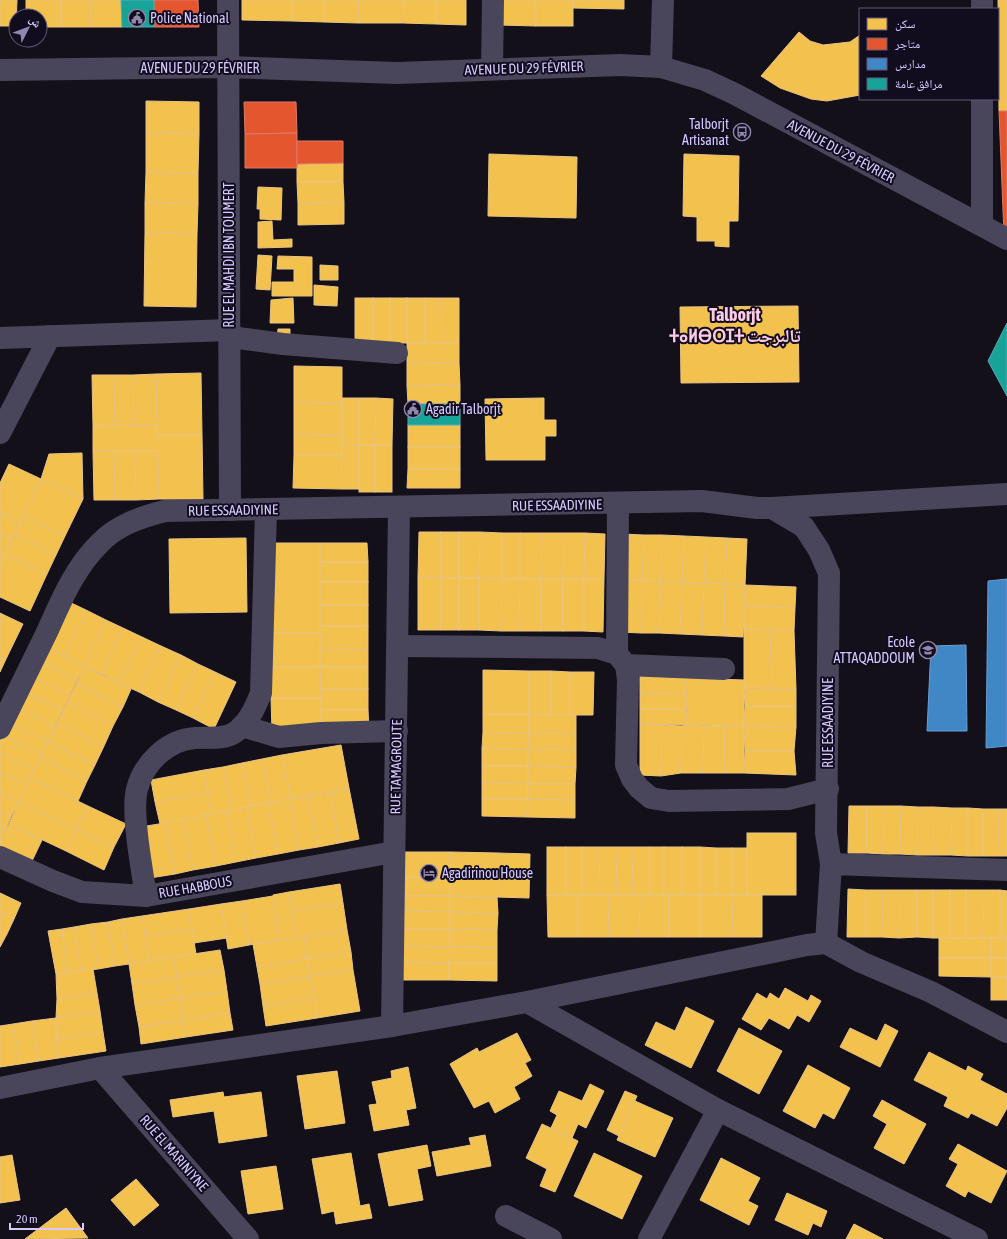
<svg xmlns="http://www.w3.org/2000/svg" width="1007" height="1239" viewBox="0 0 1007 1239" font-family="'Asap Condensed','Noto Naskh Arabic','Noto Sans Tifinagh',sans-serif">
  <rect width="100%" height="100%" fill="#13101a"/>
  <g fill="#f2c14e" stroke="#eac383">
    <path d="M0,0H17L16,26H0Z"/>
    <path d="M26,0H61V27H40V16H26Z"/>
    <path d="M61,0H90L91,27H61Z"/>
    <path d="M90,0H121L122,27H91Z"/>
    <path d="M242,0H292V21L242,20Z"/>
    <path d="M292,0H324V22L292,21Z"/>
    <path d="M324,0H359L358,23L324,22Z"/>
    <path d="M359,0H404L403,23H358Z"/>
    <path d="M404,0H436V24L403,23Z"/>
    <path d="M436,0H466V25L436,24Z"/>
    <path d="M499,0H536V26L499,25Z"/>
    <rect x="536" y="0" width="37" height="26"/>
    <path d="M573,0H624V9L573,8Z"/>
    <path d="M998,0H1007V111H999Z"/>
    <path d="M799,32L810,41L823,45L850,42L860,35V95L827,101L811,99L780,88L761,76Z"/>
    <path d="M146,101L199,102V134L146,133Z"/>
    <path d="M146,133L199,134L198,173L146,172Z"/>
    <path d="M489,154L577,157L576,218L488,216Z"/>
    <path d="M684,154L739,156L738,221H729V247L715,246V241H697V217L683,216Z"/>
    <path d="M343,163V182H297V164Z"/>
    <path d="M146,172L198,173V204L145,203Z"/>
    <path d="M297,182H343L344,202L298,203Z"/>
    <path d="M258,187L282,188L281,220L260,219V209H257Z"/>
    <path d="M344,202V224L298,225V203Z"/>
    <path d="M145,203L198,204L197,234L145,233Z"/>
    <path d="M272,221L273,240L292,239V247L258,248V222Z"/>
    <path d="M145,233L197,234L196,307L144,306Z"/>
    <path d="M258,255L272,256L270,290L256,289Z"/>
    <path d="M278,256L312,257V296H272V282H294V269H277Z"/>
    <path d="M320,265L338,266V280H320Z"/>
    <path d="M314,285L338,287L337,306L314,305Z"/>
    <path d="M293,298L294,323H270L271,300Z"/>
    <rect x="355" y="298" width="18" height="45"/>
    <rect x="373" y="298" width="17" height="45"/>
    <rect x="390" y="298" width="17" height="45"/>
    <rect x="407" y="298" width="18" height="45"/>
    <path d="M425,298H441L442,343H425Z"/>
    <path d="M441,298H459V343H442Z"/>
    <path d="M798,306L799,382L681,383L680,307Z"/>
    <path d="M278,329H290V340H277Z"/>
    <path d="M407,343H459V363L407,364Z"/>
    <path d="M459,363L460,385L407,386V364Z"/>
    <path d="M294,366L342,367V403L294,402Z"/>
    <path d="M201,373L202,435H157L156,374Z"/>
    <path d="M156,374L157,425H134L133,375Z"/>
    <path d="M92,375H114L115,426H93Z"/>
    <path d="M114,375H133L134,425L115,426Z"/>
    <path d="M460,385V404H408L407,386Z"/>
    <path d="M342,398H359V445L342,444Z"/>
    <path d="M359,398H376L375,445H359Z"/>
    <path d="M376,398L393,399L392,445H375Z"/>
    <path d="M544,398V420H556V436H545V460H486L485,399Z"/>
    <path d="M294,402L342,403V435L294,434Z"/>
    <path d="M157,425L158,451L93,452V426Z"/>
    <rect x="408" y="425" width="52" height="22"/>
    <path d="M294,434L342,435V455H294Z"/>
    <path d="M157,435H202L203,499H159Z"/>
    <path d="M342,444L359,445V489H341Z"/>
    <rect x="359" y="445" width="16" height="47"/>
    <rect x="375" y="445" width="17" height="47"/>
    <rect x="408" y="447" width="52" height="22"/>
    <path d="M114,451L115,500H94L93,452Z"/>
    <path d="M114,451H135L136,500H115Z"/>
    <path d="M135,451H158L159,499L136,500Z"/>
    <path d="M82,453L83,499L41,479L49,454Z"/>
    <path d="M294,455H342L341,489L293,488Z"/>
    <path d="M9,464L41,479L21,522L0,512V483Z"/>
    <path d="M408,469H460V488H407Z"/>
    <path d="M41,479L83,499L65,536L23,516Z"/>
    <path d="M0,512L21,522L12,540L0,534Z"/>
    <path d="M23,516L65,536L56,555L15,535Z"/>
    <path d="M419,532H441V578L418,577Z"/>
    <rect x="441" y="532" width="18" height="46"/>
    <path d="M459,532H480L479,578H459Z"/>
    <path d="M480,532L502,533V579L479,578Z"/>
    <rect x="502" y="533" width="18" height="46"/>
    <path d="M520,533H542L541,579H520Z"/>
    <path d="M542,533H564L563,579H541Z"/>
    <path d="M564,533H585L584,579H563Z"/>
    <path d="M585,533L605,534L604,579H584Z"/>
    <path d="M0,534L12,540L1,564H0Z"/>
    <path d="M622,534L644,535L642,580H620Z"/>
    <path d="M15,535L56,555L47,574L5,554Z"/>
    <path d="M644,535H662L661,581L642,580Z"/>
    <path d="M662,535L684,536L682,582L661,581Z"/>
    <path d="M684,536L706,537L704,583L682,582Z"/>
    <path d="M706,537L727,538L725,584L704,583Z"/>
    <path d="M246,538L247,612L170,613L169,539Z"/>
    <path d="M727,538L747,539L745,585L725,584Z"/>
    <path d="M270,543H320V633H271Z"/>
    <path d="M320,543H367L368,562H320Z"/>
    <path d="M5,554L47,574L30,611L0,597V565Z"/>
    <rect x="320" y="562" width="48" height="20"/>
    <path d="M418,577L441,578V630H418Z"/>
    <rect x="441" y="578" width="18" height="52"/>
    <rect x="459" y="578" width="20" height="52"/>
    <path d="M479,578L502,579L501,631L479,630Z"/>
    <path d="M502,579H520L519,631H501Z"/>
    <path d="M520,579H541V631H519Z"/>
    <rect x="541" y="579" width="22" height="52"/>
    <rect x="563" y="579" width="21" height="52"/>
    <path d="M584,579H604L603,632L584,631Z"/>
    <path d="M620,580H642L641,633L619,632Z"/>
    <path d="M642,580L661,581L659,633H641Z"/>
    <path d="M661,581L682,582L680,634L659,633Z"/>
    <rect x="320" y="582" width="48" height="23"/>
    <path d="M682,582L704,583L702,635L680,634Z"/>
    <path d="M704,583L725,584L724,636L702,635Z"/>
    <path d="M725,584L745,585L743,637L724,636Z"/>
    <path d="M745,585L796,587L795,608L744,606Z"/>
    <path d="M67,601L86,610L64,656L45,647Z"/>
    <rect x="320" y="605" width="48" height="21"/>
    <path d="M744,606L795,608L794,631L744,629Z"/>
    <path d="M86,610L106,620L84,666L64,656Z"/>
    <path d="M0,613L4,615L0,623Z"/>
    <path d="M4,615L23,624L6,659L0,656V623Z"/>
    <path d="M106,620L123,628L102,674L84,666Z"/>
    <path d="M320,626H368V649L320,650Z"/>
    <path d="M123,628L142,637L119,683L102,674Z"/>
    <path d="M744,629L770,630L772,688H744Z"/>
    <path d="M770,630L794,631L796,689L772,688Z"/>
    <rect x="271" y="633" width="49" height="34"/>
    <path d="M142,637L161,646L139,692L119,683Z"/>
    <path d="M161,646L181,655L158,702L139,692Z"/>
    <path d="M45,647L84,666L77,680L38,661Z"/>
    <path d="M368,649V667H320V650Z"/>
    <path d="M181,655L198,664L176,710L158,702Z"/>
    <path d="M0,656L6,659L0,672Z"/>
    <path d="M38,661L77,680L70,695L31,676Z"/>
    <path d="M198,664L215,672L193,718L176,710Z"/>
    <path d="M84,666L131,689L123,707L76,684Z"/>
    <path d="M271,667H320L321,698H271Z"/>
    <path d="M320,667H368V689H321Z"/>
    <path d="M483,670L529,671V714H483Z"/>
    <path d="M529,671H551V715L529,714Z"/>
    <path d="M551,671L570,672V715H551Z"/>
    <path d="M215,672L236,682L214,729L193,718Z"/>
    <path d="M570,672H594L593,715H570Z"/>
    <path d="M31,676L70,695L63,710L24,691Z"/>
    <path d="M640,676L686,678V694L640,693Z"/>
    <path d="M686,678L744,680V726L687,725Z"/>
    <path d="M76,684L123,707L113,726L67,703Z"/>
    <path d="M744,688L796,689V706H745Z"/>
    <rect x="321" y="689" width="47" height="21"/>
    <path d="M24,691L63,710L55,726L16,707Z"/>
    <path d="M640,693L686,694V709H640Z"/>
    <path d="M271,698H321V732H272Z"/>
    <path d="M67,703L113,726L104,746L57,723Z"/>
    <path d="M745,706H796V727L744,726Z"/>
    <path d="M16,707L55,726L48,742L9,723Z"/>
    <path d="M640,709H686L687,725L640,724Z"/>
    <path d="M321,710H368L369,731L321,732Z"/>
    <path d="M483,714H529V733L483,732Z"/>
    <path d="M529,714L576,715V734L529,733Z"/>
    <path d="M9,723L48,742L42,754L3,736Z"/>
    <path d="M57,723L104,746L95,765L48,742Z"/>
    <path d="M640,724L662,725L661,776L640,775Z"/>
    <path d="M662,725L682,726L681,773L661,776Z"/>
    <path d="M687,725L704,726L703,773H681L682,726Z"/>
    <path d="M704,726H724L725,773H703Z"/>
    <path d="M724,726H744V773H725Z"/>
    <path d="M744,726L796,727L794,751H745Z"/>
    <path d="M483,732L529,733L528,749L482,748Z"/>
    <path d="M529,733L576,734V750L528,749Z"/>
    <path d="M3,736L42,754L34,770L0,753V741Z"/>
    <path d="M48,742L95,765L87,781L40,758Z"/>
    <path d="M341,745L349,788L291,799L282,755Z"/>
    <path d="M482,748L528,749V766H482Z"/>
    <path d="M528,749L576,750V767L528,766Z"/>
    <path d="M745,751H794L796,775L744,773Z"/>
    <path d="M0,753L34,770L27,785L0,772Z"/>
    <path d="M282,755L291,799L271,803L262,759Z"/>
    <path d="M40,758L87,781L78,801L30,778Z"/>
    <path d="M262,759L271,803L251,807L242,763Z"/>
    <path d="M242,763L251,807L232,810L223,767Z"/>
    <path d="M482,766H528V784L482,783Z"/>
    <path d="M528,766L576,767L575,784H528Z"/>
    <path d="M223,767L232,810L212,814L204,770Z"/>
    <path d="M204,770L208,792L155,802L151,780Z"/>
    <path d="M0,772L27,785L19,802L0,792Z"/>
    <path d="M30,778L88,806L76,829L19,802Z"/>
    <path d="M482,783L528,784V799H482Z"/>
    <path d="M528,784H575V800L528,799Z"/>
    <path d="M349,788L359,839L339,843L330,792Z"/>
    <path d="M0,792L19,802L11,817L0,812Z"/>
    <path d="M208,792L212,814L160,824L155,802Z"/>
    <path d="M330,792L339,843L318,847L308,796Z"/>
    <path d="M308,796L318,847L299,850L289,799Z"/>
    <path d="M289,799L299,850L278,854L268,803Z"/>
    <path d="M482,799H528L527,817L482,816Z"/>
    <path d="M528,799L575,800V818L527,817Z"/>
    <path d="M19,802L76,829L66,851L9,824Z"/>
    <path d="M268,803L278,854L256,858L246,807Z"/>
    <path d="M88,806L126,824L114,847L76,829Z"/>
    <path d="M849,806H867V853H848Z"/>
    <path d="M867,806H884L883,854L867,853Z"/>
    <path d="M884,806H901L900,854H883Z"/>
    <path d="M901,806L918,807L917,855L900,854Z"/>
    <path d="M246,807L256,858L236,862L226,811Z"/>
    <path d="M918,807H934L933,855H917Z"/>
    <path d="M934,807L952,808L951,855H933Z"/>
    <path d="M952,808H968V856L951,855Z"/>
    <path d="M968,808L983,809V856H968Z"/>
    <path d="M983,809H999L998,856H983Z"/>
    <path d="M999,809H1007V856H998Z"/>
    <path d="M226,811L236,862L216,866L206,815Z"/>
    <path d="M0,812L11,817L5,831L0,828Z"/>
    <path d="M206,815L216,866L193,870L183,819Z"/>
    <path d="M183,819L193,870L175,874L165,823Z"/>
    <path d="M165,823L175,874L150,878L140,827Z"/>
    <path d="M9,824L42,840L32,861L0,846V842Z"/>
    <path d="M0,828L5,831L0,842Z"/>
    <path d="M76,829L114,847L104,870L66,851Z"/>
    <rect x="747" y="833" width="49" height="62"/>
    <rect x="547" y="847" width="19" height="48"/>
    <rect x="566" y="847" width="16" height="48"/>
    <path d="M582,847H599L600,895H582Z"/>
    <path d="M599,847H616L617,895H600Z"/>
    <path d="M616,847H632L633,895H617Z"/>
    <path d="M632,847H650V895H633Z"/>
    <rect x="650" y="847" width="14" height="48"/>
    <rect x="664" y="847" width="18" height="48"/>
    <rect x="682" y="847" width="18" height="48"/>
    <path d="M700,847L716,848V895H700Z"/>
    <rect x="716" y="848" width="16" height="47"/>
    <rect x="732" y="848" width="15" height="47"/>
    <path d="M404,852H451L450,877H405Z"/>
    <path d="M451,852L498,853V878L450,877Z"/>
    <path d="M498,853L530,854L529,898L497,897Z"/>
    <path d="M405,877H450V896H404Z"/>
    <path d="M450,877L498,878L497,897L450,896Z"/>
    <path d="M340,884L343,903L292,911L289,892Z"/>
    <path d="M848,889L866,890V937H847Z"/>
    <path d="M866,890H883L882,937H866Z"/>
    <path d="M883,890H900L899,938L882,937Z"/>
    <path d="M900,890H917V937L899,938Z"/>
    <path d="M917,890H933V938L917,937Z"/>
    <rect x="933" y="890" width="17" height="48"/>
    <rect x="950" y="890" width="16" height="48"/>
    <path d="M966,890H984L983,938H966Z"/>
    <path d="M984,890H1000V938H983Z"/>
    <path d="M1000,890L1007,891V938H1000Z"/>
    <path d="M289,892L296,938L280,940L273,895Z"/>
    <path d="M0,893L21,903L14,919L0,912Z"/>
    <path d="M547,895H578V937H548Z"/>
    <path d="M578,895H608L609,937H578Z"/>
    <path d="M608,895H640L639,937H609Z"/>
    <path d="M640,895H669V937H639Z"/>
    <rect x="669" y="895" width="31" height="42"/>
    <path d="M700,895H732L733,937H700Z"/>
    <path d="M732,895H762V937H733Z"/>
    <path d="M273,896L280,940L249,945L242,901Z"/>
    <path d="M404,896H450V912L404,911Z"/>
    <path d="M450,896L497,897L498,913L450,912Z"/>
    <path d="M242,901L249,945L228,949L221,904Z"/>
    <path d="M343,903L347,930L296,938L292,911Z"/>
    <path d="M221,904L227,938L194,943L189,909Z"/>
    <path d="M189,909L192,929L145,936L142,916Z"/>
    <path d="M404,911L450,912V929H404Z"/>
    <path d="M0,912L14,919L7,934L0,931Z"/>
    <path d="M450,912L498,913L497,930L450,929Z"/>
    <path d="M142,916L149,961L129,964L122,919Z"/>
    <path d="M122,919L129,964L115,966L108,922Z"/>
    <path d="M108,922L115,966L98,969L91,924Z"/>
    <path d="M91,924L98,969L81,971L74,927Z"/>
    <path d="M74,927L81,971L67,973L62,929Z"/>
    <path d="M62,929L67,973L56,974L48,931Z"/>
    <path d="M192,929L196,954L149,961L145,936Z"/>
    <path d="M404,929H450V947L403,946Z"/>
    <path d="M450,929L497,930V948L450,947Z"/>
    <path d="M347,930L351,952L307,959L304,937Z"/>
    <path d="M0,931L7,934L0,947Z"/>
    <path d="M304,937L307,959L257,967L253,944Z"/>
    <rect x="939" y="938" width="52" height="20"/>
    <rect x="991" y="938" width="16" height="20"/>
    <path d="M403,946L450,947L449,963L403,962Z"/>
    <path d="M450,947L497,948V963H449Z"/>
    <path d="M220,950L224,970L177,977L173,957Z"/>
    <path d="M351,952L353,970L310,976L307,959Z"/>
    <path d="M173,957L177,977L132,984L129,964Z"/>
    <path d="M939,958H991V977L939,976Z"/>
    <rect x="991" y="958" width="16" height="19"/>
    <path d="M307,959L310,976L260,984L257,967Z"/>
    <path d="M403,962L449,963V980H403Z"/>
    <path d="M449,963H497V981L449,980Z"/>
    <path d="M93,969L97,993L57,999L56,974Z"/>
    <path d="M224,970L227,991L180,998L177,977Z"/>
    <path d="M353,970L360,1011L317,1018L310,976Z"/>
    <path d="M310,976L314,998L263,1006L260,984Z"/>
    <path d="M177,977L180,998L135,1005L132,984Z"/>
    <rect x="991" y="977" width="16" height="23"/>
    <path d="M785,988L808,1001L811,995L821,1001L809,1022L797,1015L789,1029L769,1018L761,1030L742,1019L757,993L767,999L770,993L779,999Z"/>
    <path d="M227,991L230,1013L184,1020L180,998Z"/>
    <path d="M97,993L100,1011L56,1018L57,999Z"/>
    <path d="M180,998L184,1020L139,1027L135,1005Z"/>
    <path d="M314,998L317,1018L266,1026L263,1006Z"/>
    <path d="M686,1007L714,1021L691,1068L645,1045L656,1022L675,1031Z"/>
    <path d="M100,1011L103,1032L56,1039V1018Z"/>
    <path d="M230,1013L233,1030L186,1037L184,1020Z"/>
    <path d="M56,1018V1039L59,1058L39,1061L32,1021Z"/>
    <path d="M184,1020L186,1037L141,1044L139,1027Z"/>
    <path d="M32,1021L39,1061L20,1064L13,1024Z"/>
    <path d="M13,1024L20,1064L0,1067V1026Z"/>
    <path d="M885,1024L898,1031L880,1067L840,1047L850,1028L877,1041Z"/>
    <path d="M739,1028L782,1051L759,1094L717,1071Z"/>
    <path d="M103,1032L106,1051L59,1058L56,1039Z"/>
    <path d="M517,1033L531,1060L525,1063L532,1076L514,1087L520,1099L495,1113L489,1101L474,1108L450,1064L477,1048L479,1052Z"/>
    <path d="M929,1052L966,1071L968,1066L983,1074L980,1080L1007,1094V1108L997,1126L971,1113L968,1118L944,1106L948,1097L914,1080Z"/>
    <path d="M808,1065L850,1088L834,1119L823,1113L815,1128L783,1111Z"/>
    <path d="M408,1067L416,1108L406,1110L409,1125L374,1131L369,1105L377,1104L372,1082L392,1078L391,1071Z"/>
    <path d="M337,1071L345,1123L305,1129L297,1076Z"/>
    <path d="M590,1084L604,1091L586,1128L578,1124L572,1138L551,1128L557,1115L550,1111L559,1091L582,1101Z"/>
    <path d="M625,1091L637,1096L619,1136L607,1130Z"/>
    <path d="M223,1092L224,1097L261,1092L267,1136L219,1143L214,1111L173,1117L170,1100Z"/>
    <path d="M882,1100L926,1124L904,1164L874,1148L887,1124L873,1116Z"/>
    <path d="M635,1101L673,1118L655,1157L617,1140Z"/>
    <path d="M542,1124L578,1141L555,1192L540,1186L547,1169L526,1158Z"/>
    <path d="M485,1135L491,1166L437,1176L432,1152L471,1145L469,1138Z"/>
    <path d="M958,1144L1007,1171L991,1203L968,1191L965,1197L946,1186L958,1164L949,1159Z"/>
    <path d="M427,1145L431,1166L417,1169L423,1200L389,1206L378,1154Z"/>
    <path d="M351,1153L360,1206L369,1204L372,1218L336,1224L334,1211L322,1214L312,1159Z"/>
    <path d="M594,1153L642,1176L622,1219L574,1196Z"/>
    <path d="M12,1155L20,1200L0,1203V1157Z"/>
    <path d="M721,1158L760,1178L748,1201L758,1206L749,1225L700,1200Z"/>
    <path d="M276,1166L283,1209L248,1214L241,1171Z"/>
    <path d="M136,1179L159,1205L134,1226L111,1200Z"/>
    <path d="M787,1193L827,1211L821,1227L813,1223L808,1235L775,1220Z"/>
    <path d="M66,1208L88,1238L25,1239Z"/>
    <path d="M854,1224L883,1239H846Z"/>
  </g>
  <g fill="#e4572e" stroke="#e0796c">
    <path d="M154,0H198L199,27H154Z"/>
    <path d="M244,102H296L297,133L245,134Z"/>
    <path d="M999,111H1007V234L1004,235Z"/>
    <path d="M297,133V168H245V134Z"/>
    <path d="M297,141H343V163L297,164Z"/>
  </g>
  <g fill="#3f88c5" stroke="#6d9cd6">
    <path d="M1007,579V746L986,748L988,581Z"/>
    <path d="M966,645L967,731H927L931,646Z"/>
  </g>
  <g fill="#17a398" stroke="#51aeb7">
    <path d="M121,0H154V27H122Z"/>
    <path d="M1007,323V396L988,361Z"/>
    <rect x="408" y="404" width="52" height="21"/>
  </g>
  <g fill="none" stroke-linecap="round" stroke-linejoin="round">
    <g stroke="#49455b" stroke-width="22">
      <path d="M228,0L230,510"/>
      <path d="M982,9V0"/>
      <path d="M661,67L663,0"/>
      <path d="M492,68L493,0"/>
      <path d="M0,70L228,67L397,73L620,65L661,67L705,80L735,94L1007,239"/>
      <path d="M982,225V99"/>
      <path d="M230,337L283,344L397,353"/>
      <path d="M0,338L230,330"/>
      <path d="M0,433L50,336"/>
      <path d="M772,508L1007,494"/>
      <path d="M398,646L598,648L617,654L626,665L628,680L626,765L632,779L639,788L651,798L669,801L788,799L828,789"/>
      <path d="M617,654L618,504"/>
      <path d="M626,665L724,669"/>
      <path d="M242,726L279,737L321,733L397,731"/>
      <path d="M0,728C16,696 31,664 47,632C61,601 75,567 100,543C117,525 141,517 165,511L702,501L757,508H772L804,527L819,550L829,573L826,833L831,864L826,943"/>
      <path d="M0,857L53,881L82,892L146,896L394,852"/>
      <path d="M831,864L1007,870"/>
      <path d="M146,896C142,870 131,812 137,789C144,763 167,740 195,738C208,737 222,740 234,733C248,724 255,708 261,693L266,509"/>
      <path d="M527,1002L718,1110L977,1239"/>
      <path d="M392,1026L399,508"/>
      <path d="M100,1068L248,1239"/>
      <path d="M0,1088L100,1068L392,1026L527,1002L807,945L826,943L861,962L931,992L1007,1032"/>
      <path d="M506,1216L551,1239"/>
      <path d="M649,1239L718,1110"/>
    </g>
  </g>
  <defs>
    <symbol id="civic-ring" viewBox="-11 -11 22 22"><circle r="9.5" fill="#110c1e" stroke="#9288ae" stroke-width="1.5"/><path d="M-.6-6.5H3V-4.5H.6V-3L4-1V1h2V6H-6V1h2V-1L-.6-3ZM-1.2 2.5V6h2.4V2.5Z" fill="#9288ae"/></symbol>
    <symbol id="bus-ring" viewBox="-11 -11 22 22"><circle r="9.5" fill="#110c1e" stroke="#9288ae" stroke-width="1.5"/><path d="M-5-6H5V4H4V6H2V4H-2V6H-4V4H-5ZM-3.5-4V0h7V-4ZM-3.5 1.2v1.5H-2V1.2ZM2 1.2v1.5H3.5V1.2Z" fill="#9288ae"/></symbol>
    <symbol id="school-ring" viewBox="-11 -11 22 22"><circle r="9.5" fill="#110c1e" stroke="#9288ae" stroke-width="1.5"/><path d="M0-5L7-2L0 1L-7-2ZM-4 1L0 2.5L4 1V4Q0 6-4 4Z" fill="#9288ae"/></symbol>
    <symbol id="hotel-ring" viewBox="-11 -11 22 22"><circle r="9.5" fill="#110c1e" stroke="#9288ae" stroke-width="1.5"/><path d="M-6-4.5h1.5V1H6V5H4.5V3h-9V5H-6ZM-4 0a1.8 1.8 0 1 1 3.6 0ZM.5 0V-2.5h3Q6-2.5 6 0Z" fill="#9288ae"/></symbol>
  </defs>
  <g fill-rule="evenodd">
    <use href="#civic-ring" x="127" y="8" width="20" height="20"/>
    <use href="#bus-ring" x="732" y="122" width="20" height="20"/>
    <use href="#civic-ring" x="403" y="399" width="20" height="20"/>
    <use href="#school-ring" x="918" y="640" width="20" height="20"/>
    <use href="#hotel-ring" x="419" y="863" width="20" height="20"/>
  </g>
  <g text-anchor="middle" stroke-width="4" stroke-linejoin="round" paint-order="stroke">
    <g font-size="14" fill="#d7c9fe" stroke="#110c1e" text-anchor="start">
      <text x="150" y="23">Police National</text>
      <text x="729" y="129" text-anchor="end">Talborjt<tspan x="729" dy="16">Artisanat</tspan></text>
      <text x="426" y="414">Agadir Talborjt</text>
      <text x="915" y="647" text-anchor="end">Ecole<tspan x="915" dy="16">ATTAQADDOUM</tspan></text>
      <text x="442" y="878">Agadirinou House</text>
    </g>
    <g font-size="14" fill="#d7c9fe" stroke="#110c1e">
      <text x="200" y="73">AVENUE DU 29 FÉVRIER</text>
      <text transform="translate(524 68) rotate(-2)" y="5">AVENUE DU 29 FÉVRIER</text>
      <text transform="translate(841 151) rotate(28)" y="5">AVENUE DU 29 FÉVRIER</text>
      <text transform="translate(229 255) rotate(-90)" y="5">RUE EL MAHDI IBN TOUMERT</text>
      <text transform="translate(557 505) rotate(-1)" y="5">RUE ESSAADIYINE</text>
      <text transform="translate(233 510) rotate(-1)" y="5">RUE ESSAADIYINE</text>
      <text transform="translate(828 723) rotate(-90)" y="5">RUE ESSAADIYINE</text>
      <text transform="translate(396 767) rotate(-89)" y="5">RUE TAMAGROUTE</text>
      <text transform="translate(195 887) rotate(-10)" y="5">RUE HABBOUS</text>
      <text transform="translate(174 1153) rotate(49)" y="5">RUE EL MARINIYNE</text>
    </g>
    <g font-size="18" font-weight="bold" fill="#fecbe5" stroke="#110c1e">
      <text x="735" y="321">Talborjt<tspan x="735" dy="21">ⵜⴰⵍⴱⵔⵊⵜ تالبرجت</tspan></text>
    </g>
  </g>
  <rect x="859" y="8" width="140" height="92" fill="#110c1e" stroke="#605878"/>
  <rect x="867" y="18" width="20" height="12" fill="#f2c14e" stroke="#605878"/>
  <text x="895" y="28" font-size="12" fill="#d7c9fe">سكن</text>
  <rect x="867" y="38" width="20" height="12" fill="#e4572e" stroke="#605878"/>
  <text x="895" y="48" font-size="12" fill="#d7c9fe">متاجر</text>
  <rect x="867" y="58" width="20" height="12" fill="#3f88c5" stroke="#605878"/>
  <text x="895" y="68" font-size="12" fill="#d7c9fe">مدارس</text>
  <rect x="867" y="78" width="20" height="12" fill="#17a398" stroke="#605878"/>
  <text x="895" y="88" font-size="12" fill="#d7c9fe">مرافق عامة</text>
  <g transform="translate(28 28) rotate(48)"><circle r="19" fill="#110c1e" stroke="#605878"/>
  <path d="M0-3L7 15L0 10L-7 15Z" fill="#9288ae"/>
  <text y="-6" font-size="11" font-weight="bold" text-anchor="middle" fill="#d7c9fe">ش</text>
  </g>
  <path d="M10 1223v6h73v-6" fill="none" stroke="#d7c9fe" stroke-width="2"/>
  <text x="16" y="1223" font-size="12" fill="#d7c9fe" stroke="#110c1e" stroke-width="3" paint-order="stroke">20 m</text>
</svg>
